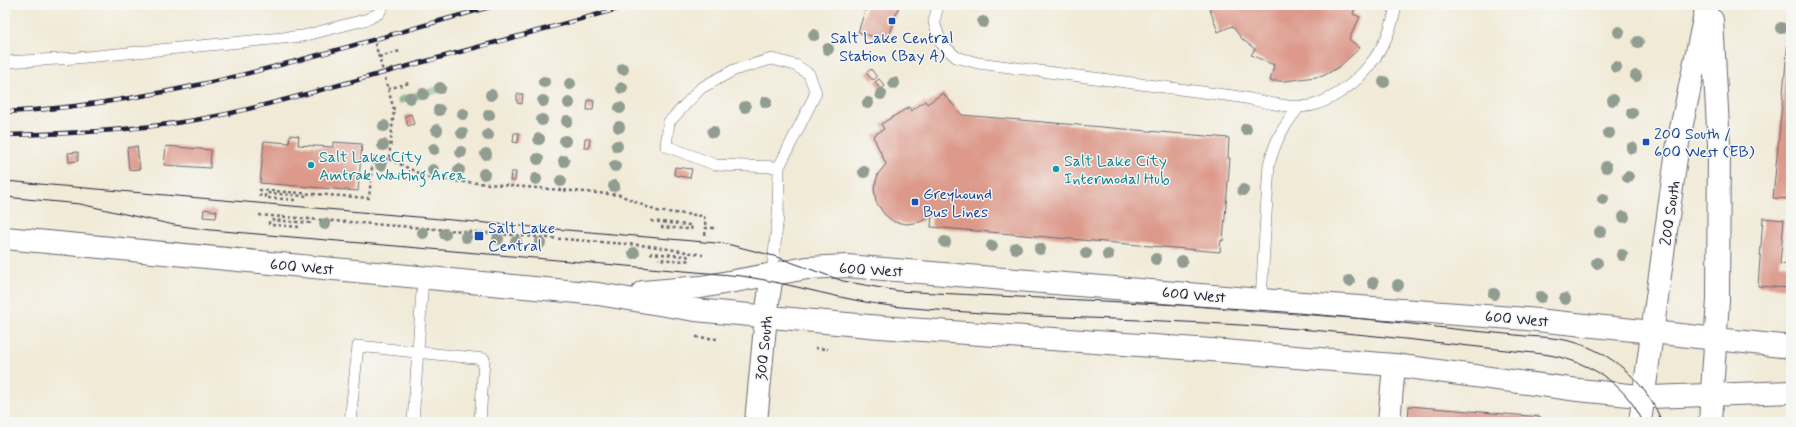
<svg xmlns="http://www.w3.org/2000/svg" width="1796" height="427" viewBox="0 0 1796 427" font-family="Mynerve,sans-serif">
  <rect width="100%" height="100%" fill="#f6f6f2"/>
  <filter id="ink" filterUnits="userSpaceOnUse"><feTurbulence type="fractalNoise" baseFrequency=".025" numOctaves="2"/><feDisplacementMap in="SourceGraphic" scale="8" xChannelSelector="R" yChannelSelector="G"/><feConvolveMatrix kernelMatrix="1 2 1 2 8 2 1 2 1" color-interpolation-filters="sRGB"/></filter>
  <filter id="wash" filterUnits="userSpaceOnUse"><feTurbulence type="fractalNoise" baseFrequency=".012" numOctaves="4" result="noise"/><feDisplacementMap in="SourceGraphic" scale="16" xChannelSelector="R" yChannelSelector="G"/><feGaussianBlur stdDeviation="0.9" result="paint"/><feColorMatrix in="noise" values="0 0 0 0 0 0 0 0 0 0 0 0 0 0 0 0 0 1.4 0 .05"/><feComposite in="paint" operator="in"/></filter>
  <g filter="url(#wash)">
    <rect width="100%" height="100%" fill="#f1ead7"/>
    <path fill="#81ce8c" stroke="#527864" d="M445,85L447,90L399,103L398,98Z"/>
    <g id="blocks">
      <g fill="#dc9889">
        <path d="M867,5H899L888,41L858,32Z"/>
        <path d="M1213,5H1356L1353,14L1360,17L1349,39L1360,48L1339,67L1323,76L1285,81H1270L1274,65L1251,55L1255,49L1242,39L1232,26L1218,32L1209,7Z"/>
        <path d="M1790,20H1791V199L1773,198Z"/>
        <path d="M871,69L877,77L873,80L866,73Z"/>
        <path d="M879,79L885,86L881,90L875,82Z"/>
        <path d="M943,93L962,115L1229,138L1228,158H1230L1223,241L1221,240L1220,252L931,227L932,215L920,222L907,224L894,222L884,214L876,202L874,188L878,174L886,164L873,136L884,129L881,124L909,107L911,111L925,101L927,104Z"/>
        <path d="M517,94H523L522,104L517,103Z"/>
        <path d="M588,100L594,101L593,110H587Z"/>
        <path d="M411,114L414,124L408,126L405,116Z"/>
        <path d="M514,133H519L518,143L513,142Z"/>
        <path d="M290,135L299,136L298,145L333,147V142L362,144L358,191L260,183L264,141L289,143Z"/>
        <path d="M585,138L590,139L589,148H584Z"/>
        <path d="M137,146L140,169L129,170L127,148Z"/>
        <path d="M166,146L211,150L210,168L164,165Z"/>
        <path d="M78,152V161L69,162L68,153Z"/>
        <path d="M675,167L692,169L690,178L674,175Z"/>
        <path d="M511,172H516L515,181H510Z"/>
        <path d="M204,209L217,211L216,218L203,217Z"/>
        <path d="M1763,218L1784,220L1780,264L1791,265V288L1758,286Z"/>
        <path d="M1409,406L1541,417V422H1408Z"/>
      </g>
    </g>
  </g>
  <g filter="url(#ink)">
    <use href="#blocks" fill-opacity="0" stroke="#6a6872" stroke-width="1"/>
    <g fill="none" stroke-linecap="round" stroke-linejoin="round">
      <defs>
        <g id="lane">
          <path d="M938,5L934,22L941,43L956,57L978,63C1063,74 1148,85 1233,96C1258,99 1293,112 1317,104C1359,88 1389,49 1396,5"/>
          <path d="M5,62L76,58L303,36L368,19L379,13L383,5"/>
          <path d="M772,274L778,216L779,167L816,93L809,74L795,65L772,59L734,70L701,88L669,122L666,146L716,165L779,167"/>
          <path d="M1261,300L1269,164C1276,139 1283,127 1299,107"/>
          <path d="M350,422L358,346L484,359L480,422"/>
          <path d="M413,422L423,278"/>
        </g>
        <g id="street">
          <path d="M5,238L598,294L695,310L880,327L1211,350L1394,365L1578,390L1650,397"/>
          <path d="M643,292L701,287L807,268L847,266L1261,300L1527,319L1652,332"/>
          <path d="M756,422L766,316L772,274"/>
          <path d="M1389,422L1394,365"/>
        </g>
        <g id="secondary">
          <path d="M1652,332L1791,347"/>
          <path d="M1650,397L1791,392"/>
          <path d="M1640,422L1678,143L1707,5"/>
          <path d="M1710,422L1718,300L1719,145L1712,20"/>
        </g>
      </defs>
      <use href="#lane" stroke="#6a6872" stroke-width="12"/>
      <use href="#street" stroke="#6a6872" stroke-width="24"/>
      <use href="#secondary" stroke="#6a6872" stroke-width="24"/>
      <g stroke="#6a6872" stroke-width="2.5" stroke-dasharray="3 3" stroke-linecap="butt">
        <path d="M379,57L400,51"/>
        <path d="M388,89L409,83"/>
        <path d="M389,159L431,179L620,195L656,211L704,216L706,228"/>
        <path d="M260,197V190L369,198L373,158L389,159L394,110L373,36"/>
        <path d="M295,200L269,198L265,197V194L267,193L305,196V194"/>
        <path d="M259,215L651,246L703,255"/>
        <path d="M651,221L689,225L692,226L691,229H687L661,227"/>
        <path d="M299,227L273,225L269,224V221L271,220L310,223V219"/>
        <path d="M705,235L706,228H717"/>
        <path d="M650,253L687,256L689,258L688,260L685,261L658,259"/>
        <path d="M696,337L718,339"/>
        <path d="M815,348L828,349"/>
      </g>
      <use href="#lane" stroke="#fff" stroke-width="11"/>
      <use href="#street" stroke="#fff" stroke-width="22"/>
      <use href="#secondary" stroke="#fff" stroke-width="22"/>
      <g stroke="#22223b" stroke-width="1">
        <path d="M5,181L727,244L774,256L843,281L898,291C1080,301 1264,305 1445,328C1471,331 1498,333 1525,336C1543,337 1563,338 1580,344C1618,357 1647,385 1662,422"/>
        <path d="M5,197L80,204L174,225L211,230L742,276C795,284 846,302 901,307C1019,318 1138,318 1257,326C1353,332 1448,344 1543,354C1586,360 1624,381 1643,422"/>
      </g>
      <defs>
        <g id="rail">
          <path d="M5,112C174,104 335,49 497,5"/>
          <path d="M5,135C76,134 147,130 217,116C265,106 313,92 361,79C451,55 541,30 632,5"/>
        </g>
      </defs>
      <use href="#rail" stroke="#22223b" stroke-width="4.5"/>
      <use href="#rail" stroke="#f6f6f2" stroke-width="3" stroke-dasharray="9" stroke-linecap="butt"/>
    </g>
    <g fill="#919d91">
      <circle cx="983" cy="22" r="6"/>
      <circle cx="1781" cy="28" r="6"/>
      <circle cx="1619" cy="32" r="6"/>
      <circle cx="814" cy="35" r="6"/>
      <circle cx="1638" cy="42" r="6"/>
      <circle cx="828" cy="49" r="6"/>
      <circle cx="1616" cy="67" r="6"/>
      <circle cx="623" cy="69" r="6"/>
      <circle cx="1636" cy="76" r="6"/>
      <circle cx="544" cy="82" r="6"/>
      <circle cx="1384" cy="82" r="6"/>
      <circle cx="894" cy="83" r="6"/>
      <circle cx="570" cy="84" r="6"/>
      <circle cx="440" cy="88" r="6"/>
      <circle cx="622" cy="88" r="6"/>
      <circle cx="423" cy="94" r="6"/>
      <circle cx="881" cy="94" r="6"/>
      <circle cx="491" cy="95" r="6"/>
      <circle cx="410" cy="98" r="6"/>
      <circle cx="1613" cy="100" r="6"/>
      <circle cx="543" cy="101" r="6"/>
      <circle cx="766" cy="102" r="6"/>
      <circle cx="569" cy="103" r="6"/>
      <circle cx="868" cy="103" r="6"/>
      <circle cx="745" cy="107" r="6"/>
      <circle cx="620" cy="108" r="6"/>
      <circle cx="439" cy="110" r="6"/>
      <circle cx="1632" cy="113" r="6"/>
      <circle cx="463" cy="114" r="6"/>
      <circle cx="489" cy="115" r="6"/>
      <circle cx="542" cy="120" r="6"/>
      <circle cx="567" cy="121" r="6"/>
      <circle cx="384" cy="126" r="6"/>
      <circle cx="619" cy="127" r="6"/>
      <circle cx="1246" cy="129" r="6"/>
      <circle cx="437" cy="130" r="6"/>
      <circle cx="713" cy="132" r="6"/>
      <circle cx="462" cy="133" r="6"/>
      <circle cx="1609" cy="133" r="6"/>
      <circle cx="488" cy="135" r="6"/>
      <circle cx="539" cy="139" r="6"/>
      <circle cx="565" cy="141" r="6"/>
      <circle cx="383" cy="145" r="6"/>
      <circle cx="617" cy="146" r="6"/>
      <circle cx="1632" cy="148" r="6"/>
      <circle cx="434" cy="149" r="6"/>
      <circle cx="461" cy="152" r="6"/>
      <circle cx="486" cy="154" r="6"/>
      <circle cx="538" cy="159" r="6"/>
      <circle cx="564" cy="161" r="6"/>
      <circle cx="381" cy="165" r="6"/>
      <circle cx="615" cy="166" r="6"/>
      <circle cx="1606" cy="167" r="6"/>
      <circle cx="433" cy="170" r="6"/>
      <circle cx="459" cy="170" r="6"/>
      <circle cx="864" cy="172" r="6"/>
      <circle cx="484" cy="174" r="6"/>
      <circle cx="1628" cy="177" r="6"/>
      <circle cx="536" cy="179" r="6"/>
      <circle cx="561" cy="181" r="6"/>
      <circle cx="614" cy="186" r="6"/>
      <circle cx="1243" cy="190" r="6"/>
      <circle cx="1603" cy="199" r="6"/>
      <circle cx="1624" cy="217" r="6"/>
      <circle cx="325" cy="224" r="6"/>
      <circle cx="1600" cy="232" r="6"/>
      <circle cx="423" cy="233" r="6"/>
      <circle cx="445" cy="234" r="6"/>
      <circle cx="466" cy="237" r="6"/>
      <circle cx="498" cy="239" r="6"/>
      <circle cx="516" cy="242" r="6"/>
      <circle cx="945" cy="242" r="6"/>
      <circle cx="540" cy="243" r="6"/>
      <circle cx="992" cy="246" r="6"/>
      <circle cx="1016" cy="248" r="6"/>
      <circle cx="1040" cy="249" r="6"/>
      <circle cx="634" cy="253" r="6"/>
      <circle cx="1086" cy="253" r="6"/>
      <circle cx="1108" cy="255" r="6"/>
      <circle cx="1622" cy="255" r="6"/>
      <circle cx="1156" cy="259" r="6"/>
      <circle cx="1182" cy="261" r="6"/>
      <circle cx="1597" cy="263" r="6"/>
      <circle cx="1349" cy="281" r="6"/>
      <circle cx="1373" cy="283" r="6"/>
      <circle cx="1398" cy="285" r="6"/>
      <circle cx="1494" cy="294" r="6"/>
      <circle cx="1541" cy="297" r="6"/>
      <circle cx="1565" cy="299" r="6"/>
    </g>
  </g>
  <g fill="#1a4fb4" stroke="#f6f6f2" stroke-width="1.5">
    <rect x="888" y="17" width="8" height="8" rx="2"/>
    <rect x="1642" y="138" width="8" height="8" rx="2"/>
    <rect x="911" y="198" width="8" height="8" rx="2"/>
    <rect x="474" y="231" width="10" height="10" rx="2"/>
  </g>
  <g fill="#0f9aa8" stroke="#f6f6f2" stroke-width="1.5">
    <circle cx="311" cy="165" r="4"/>
    <circle cx="1056" cy="169" r="4"/>
  </g>
  <g text-anchor="middle" stroke-width="3" stroke-linejoin="round" paint-order="stroke">
    <g font-size="16" fill="#164399" stroke="#f6f6f2" text-anchor="start">
      <text x="892" y="43" text-anchor="middle">Salt Lake Central<tspan x="892" dy="18">Station (Bay A)</tspan></text>
      <text x="1654" y="139">200 South /<tspan x="1654" dy="18">600 West (EB)</tspan></text>
      <text x="923" y="199">Greyhound<tspan x="923" dy="18">Bus Lines</tspan></text>
      <text x="488" y="233">Salt Lake<tspan x="488" dy="18">Central</tspan></text>
    </g>
    <g font-size="16" fill="#0d838f" stroke="#f6f6f2" text-anchor="start">
      <text x="319" y="162">Salt Lake City<tspan x="319" dy="18">Amtrak Waiting Area</tspan></text>
      <text x="1064" y="166">Salt Lake City<tspan x="1064" dy="18">Intermodal Hub</tspan></text>
    </g>
    <g font-size="16" fill="#22223b" stroke="#f6f6f2">
      <text transform="translate(1669 213) rotate(-82)" y="6">200 South</text>
      <text transform="translate(302 266) rotate(5)" y="6">600 West</text>
      <text transform="translate(871 269) rotate(3)" y="6">600 West</text>
      <text transform="translate(1194 294) rotate(5)" y="6">600 West</text>
      <text transform="translate(1517 318) rotate(5)" y="6">600 West</text>
      <text transform="translate(763 348) rotate(-85)" y="6">300 South</text>
    </g>
  </g>
  <rect width="1796" height="427" fill="none" stroke="#f6f6f2" stroke-width="20"/>
</svg>
